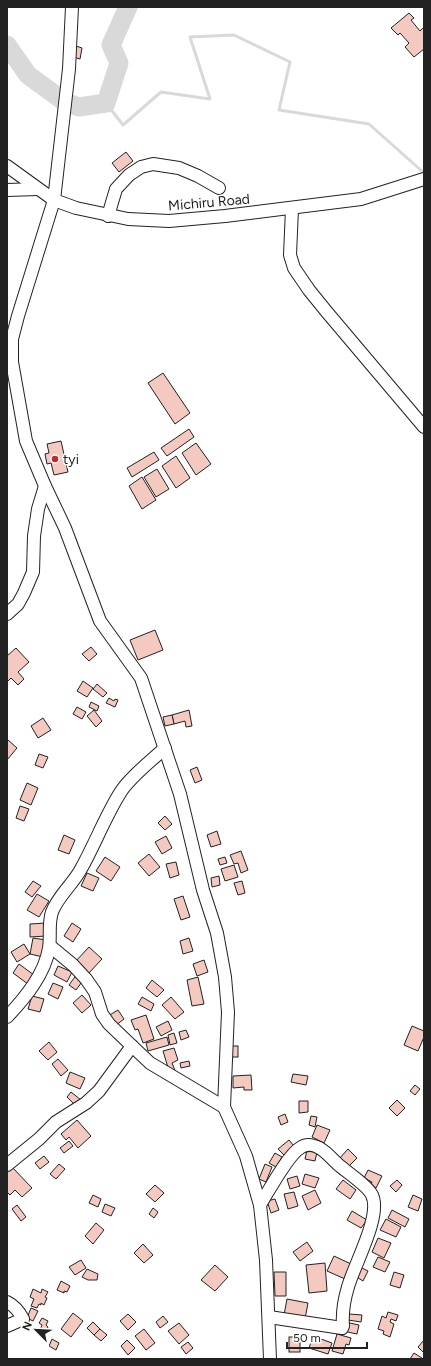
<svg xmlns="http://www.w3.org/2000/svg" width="431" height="1366" viewBox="0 0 431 1366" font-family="Figtree,sans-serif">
  <rect width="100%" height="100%" fill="#fff"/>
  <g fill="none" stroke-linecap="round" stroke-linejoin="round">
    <path stroke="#d9d9d9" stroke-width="3" d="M106,103L123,125L161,92L210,99L190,37L234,35L290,62L279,110L369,124L424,173"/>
    <path stroke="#d9d9d9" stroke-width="19" d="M7,45L28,75L65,102L79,107L106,103L119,63L111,45L128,7"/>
  </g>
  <g fill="#f3c9c0" stroke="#222">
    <path d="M409,13L414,18L411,20L420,31L424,27V49L414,57L405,47L409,43L400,33L398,35L391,28Z"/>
    <path d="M76,46L82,48L80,59L73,57Z"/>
    <path d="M126,152L133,161L119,172L112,163Z"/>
    <path d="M163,373L190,413L175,424L148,383Z"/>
    <path d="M189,429L194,437L167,456L161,448Z"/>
    <path d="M61,441L68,472L54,475L51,463L47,464L45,454L49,453L47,444Z"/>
    <path d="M196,443L211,464L196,475L182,453Z"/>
    <path d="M154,452L159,460L132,477L127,468Z"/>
    <path d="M176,456L190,478L176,488L162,466Z"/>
    <path d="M157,469L169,489L156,497L144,477Z"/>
    <path d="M142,477L156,500L142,509L129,486Z"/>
    <path d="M155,630L163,650L138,660L130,640Z"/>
    <path d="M91,647L97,654L89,661L82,654Z"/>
    <path d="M16,648L29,662L18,672L24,679L18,685L11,678L7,682V656Z"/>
    <path d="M83,681L93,688L87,697L77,691Z"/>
    <path d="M97,684L107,693L103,697L93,689Z"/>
    <path d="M109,698L114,701L115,699L118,700L115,707L106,703Z"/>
    <path d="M91,702L99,706L97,711L89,707Z"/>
    <path d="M77,707L86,712L82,719L73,714Z"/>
    <path d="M94,710L102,721L96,727L87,716Z"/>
    <path d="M189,710L192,726L186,727L185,721L174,724L172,715Z"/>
    <path d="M172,715L174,724L165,726L163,717Z"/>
    <path d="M43,718L51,730L38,738L31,726Z"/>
    <path d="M8,740L17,748L7,760V741Z"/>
    <path d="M39,754L48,757L43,768L35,765Z"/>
    <path d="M197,767L202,780L195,783L190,770Z"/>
    <path d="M27,783L38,788L31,805L20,800Z"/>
    <path d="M20,806L29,809L24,821L16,818Z"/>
    <path d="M165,816L172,824L165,830L158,823Z"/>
    <path d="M217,831L221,844L211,847L207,835Z"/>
    <path d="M64,835L75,840L69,854L58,850Z"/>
    <path d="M166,836L172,848L162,854L155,842Z"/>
    <path d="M241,851L248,870L241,873L238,863L234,864L230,855Z"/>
    <path d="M149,854L160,867L149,876L138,863Z"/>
    <path d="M105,857L120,867L111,881L96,871Z"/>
    <path d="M225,857L227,863L220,865L218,859Z"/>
    <path d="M176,862L179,875L170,878L166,864Z"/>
    <path d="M234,865L238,877L225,881L221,869Z"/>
    <path d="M87,873L99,878L93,891L81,886Z"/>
    <path d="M219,876L220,885L212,887L211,878Z"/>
    <path d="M33,881L41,886L32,897L25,892Z"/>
    <path d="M242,881L245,893L238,895L234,883Z"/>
    <path d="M37,894L49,901L39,917L27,910Z"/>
    <path d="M183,896L190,917L181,920L174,899Z"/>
    <path d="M46,923V936L30,937V924Z"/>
    <path d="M72,923L81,929L73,942L64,936Z"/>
    <path d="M33,938L46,940L43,957L30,954Z"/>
    <path d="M189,938L193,951L183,954L180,941Z"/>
    <path d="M24,944L30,954L17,962L11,952Z"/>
    <path d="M89,947L102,959L88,974L75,962Z"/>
    <path d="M204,960L208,972L197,976L193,964Z"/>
    <path d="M19,964L34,975L28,984L13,973Z"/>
    <path d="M58,966L72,972L67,982L54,975Z"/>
    <path d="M77,974L84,979L76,990L69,985Z"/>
    <path d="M198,977L204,1004L192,1006L187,980Z"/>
    <path d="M152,980L164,990L157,997L146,988Z"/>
    <path d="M53,983L63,987L58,999L48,994Z"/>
    <path d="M82,995L91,1005L82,1013L73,1003Z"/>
    <path d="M32,996L44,999L40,1012L28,1009Z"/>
    <path d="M142,997L154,1004L151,1011L138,1004Z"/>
    <path d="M171,997L184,1012L175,1019L162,1005Z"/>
    <path d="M118,1010L124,1019L115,1026L108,1016Z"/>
    <path d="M146,1015L154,1039L143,1043L138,1029L135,1030L131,1020Z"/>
    <path d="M168,1021L172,1030L161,1036L156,1027Z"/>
    <path d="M412,1026L424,1031V1037L418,1051L404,1045Z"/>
    <path d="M186,1030L189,1037L181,1040L179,1032Z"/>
    <path d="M174,1033L177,1043L170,1045L168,1035Z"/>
    <path d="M167,1037L169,1045L148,1051L146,1043Z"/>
    <path d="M49,1042L57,1052L48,1060L39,1051Z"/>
    <rect x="231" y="1046" width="7" height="11"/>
    <path d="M174,1048L178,1060L172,1063L176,1073L170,1074L163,1051Z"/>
    <path d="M58,1059L68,1070L61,1076L52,1064Z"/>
    <path d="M189,1061L190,1066L181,1068L180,1063Z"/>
    <path d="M70,1072L85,1078L80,1089L66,1083Z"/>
    <path d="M293,1074L308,1076L306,1085L291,1082Z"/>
    <path d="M251,1075L252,1090H244V1087L233,1088V1076Z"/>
    <path d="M415,1085L420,1089L415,1095L410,1091Z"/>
    <path d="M71,1092L81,1100L76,1106L67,1097Z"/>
    <path d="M397,1100L405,1108L397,1116L389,1108Z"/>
    <path d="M299,1101H308V1112L299,1113Z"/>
    <path d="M285,1114L288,1122L281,1125L278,1117Z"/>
    <path d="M311,1116L317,1117L315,1127L309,1125Z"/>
    <path d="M77,1120L91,1136L78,1148L69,1137L66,1140L61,1134Z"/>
    <path d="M317,1125L330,1130L324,1143L312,1137Z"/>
    <path d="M289,1140L294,1146L284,1155L278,1149Z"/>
    <path d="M69,1141L73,1146L64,1153L60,1148Z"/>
    <path d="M348,1149L357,1158L348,1167L339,1159Z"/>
    <path d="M307,1150L317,1152L315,1161L305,1159Z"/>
    <path d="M275,1153L282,1157L276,1167L269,1163Z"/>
    <path d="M44,1156L49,1162L40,1169L35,1163Z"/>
    <path d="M59,1164L65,1169L56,1179L50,1174Z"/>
    <path d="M265,1164L272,1167L266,1182L259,1179Z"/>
    <path d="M12,1167L32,1188L22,1197L15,1190L10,1195L7,1192V1172Z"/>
    <path d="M368,1170L382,1176L376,1188L371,1185L372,1182L364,1178Z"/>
    <path d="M305,1174L319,1178L315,1188L302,1184Z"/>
    <path d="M297,1176L300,1186L290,1189L287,1179Z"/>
    <path d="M343,1180L356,1190L350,1199L336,1189Z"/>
    <path d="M397,1180L402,1185L396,1192L390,1186Z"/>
    <path d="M155,1185L164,1193L155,1202L146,1194Z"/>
    <path d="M315,1190L321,1203L308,1210L302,1196Z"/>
    <path d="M294,1192L298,1206L288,1209L284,1194Z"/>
    <path d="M93,1195L101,1199L98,1207L89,1203Z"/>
    <path d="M413,1195L422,1199L418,1211L408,1207Z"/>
    <path d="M275,1199L279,1210L271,1213L267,1201Z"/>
    <path d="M105,1204L115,1208L111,1216L102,1212Z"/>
    <path d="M17,1205L26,1217L21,1221L12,1209Z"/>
    <path d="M153,1208L158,1212L154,1218L149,1214Z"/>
    <path d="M392,1210L409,1219L405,1227L388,1218Z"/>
    <path d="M352,1211L367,1220L361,1228L347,1220Z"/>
    <path d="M386,1219L401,1227L396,1237L380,1230Z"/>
    <path d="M96,1223L104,1230L93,1244L85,1236Z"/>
    <path d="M378,1238L391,1243L384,1258L372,1252Z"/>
    <path d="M307,1242L313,1251L300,1261L293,1252Z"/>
    <path d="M143,1244L153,1255L144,1263L134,1253Z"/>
    <path d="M334,1256L351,1264L345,1279L327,1271Z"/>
    <path d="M378,1257L390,1262L385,1272L373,1267Z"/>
    <path d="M81,1260L86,1268L75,1275L69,1267Z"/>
    <path d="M325,1263L327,1291L309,1293L306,1265Z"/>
    <path d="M215,1265L228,1277L215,1291L201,1280Z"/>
    <path d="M360,1267L368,1271L363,1281L355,1276Z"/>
    <path d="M87,1269L98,1274L97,1280H88L82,1277Z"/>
    <path d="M274,1272H286V1296H275Z"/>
    <path d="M394,1272L404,1275L400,1288L390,1285Z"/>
    <path d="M61,1281L70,1286L67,1292L64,1291V1293L57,1290Z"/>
    <path d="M33,1289L41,1293L42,1289L48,1292L45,1297L47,1298L44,1305L41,1303V1305L39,1304L37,1308L31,1306L34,1299L30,1297Z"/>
    <path d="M287,1299L308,1303L305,1319L284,1315Z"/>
    <path d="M31,1308L38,1311L33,1321L27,1318Z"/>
    <path d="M388,1312L398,1315L396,1321L391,1319L390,1322L394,1324L390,1337L383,1334L384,1331L378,1329L382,1316L386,1318Z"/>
    <path d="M73,1313L83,1321L71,1337L61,1329Z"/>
    <path d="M128,1314L136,1322L128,1330L120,1321Z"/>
    <path d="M349,1314L362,1315L361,1322L348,1320Z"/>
    <path d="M163,1316L168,1322L160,1328L156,1322Z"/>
    <path d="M42,1318L48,1321L46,1325L48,1327L45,1333L40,1330L42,1325L39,1323Z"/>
    <path d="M93,1322L100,1329L94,1335L87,1328Z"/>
    <path d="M345,1322L359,1325L357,1334L343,1331Z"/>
    <path d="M179,1323L189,1335L179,1344L168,1331Z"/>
    <path d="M100,1329L107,1335L101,1341L94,1335Z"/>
    <path d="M144,1329L155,1343L146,1350L135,1336Z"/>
    <path d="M337,1334L351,1338L349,1345L346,1344L343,1354L332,1351Z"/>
    <path d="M313,1336L332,1343L328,1354L309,1348Z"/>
    <rect x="289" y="1337" width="11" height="15"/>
    <path d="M52,1339L59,1343L56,1350L49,1346Z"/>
    <path d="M127,1340L135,1348L128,1355L121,1346Z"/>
    <path d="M424,1340V1353L418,1347Z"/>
    <path d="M188,1342L193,1348L186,1354L181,1347Z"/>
    <path d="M414,1353L422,1358L421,1359H410Z"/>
  </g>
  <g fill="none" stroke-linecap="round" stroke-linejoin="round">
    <defs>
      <g id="minor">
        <path d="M72,7L69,69L54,200L18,316L12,339V362L26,441L45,486L65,528L100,621L141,678L180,794L203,890L217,933L225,977L228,1012L224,1107L246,1156L260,1205L266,1260L270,1359"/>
        <path d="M7,166L54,200L76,208L128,219L169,221L225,216L361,199L424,179"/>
        <path d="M7,190L38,189"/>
        <path d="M292,209L290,255L294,268L309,290L326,311L424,427"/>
        <path d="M108,216L116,189L129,175L141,167L153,164L179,168L198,176L219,188"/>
        <path d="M7,614L18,604L24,593L33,572L34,536L38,509L45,486"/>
        <path d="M50,946L73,965L86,979L95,992L102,1014L109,1024L132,1046L150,1063L224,1107"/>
        <path d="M7,1017C25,998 45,974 49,948C51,936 48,924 52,912C58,896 73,884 81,869C95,844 105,817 120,793C129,778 151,761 165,748"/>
        <path d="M7,1165L39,1139L56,1122L86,1103L99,1091L132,1046"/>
        <path d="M260,1205C268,1192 288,1155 300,1148C308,1142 318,1146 325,1152C330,1156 335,1162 340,1166C348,1173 368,1186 372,1195C382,1216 354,1265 348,1287C344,1300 342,1312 343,1326L342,1328L269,1317"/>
        <path d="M7,1302C15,1306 19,1311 23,1319L7,1326"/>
      </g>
    </defs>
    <use href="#minor" stroke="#222" stroke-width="14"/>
    <use href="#minor" stroke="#fff" stroke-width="12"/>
  </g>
  <circle fill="#c62828" stroke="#fff" stroke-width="1.5" cx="55" cy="459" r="4"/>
  <g text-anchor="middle" stroke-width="3" stroke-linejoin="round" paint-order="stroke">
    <g font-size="14" fill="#222" stroke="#fff">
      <text transform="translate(209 202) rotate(-5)" y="5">Michiru Road</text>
    </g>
    <g font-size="14" fill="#222" stroke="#fff" text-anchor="start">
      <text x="63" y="464">tyi</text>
    </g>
  </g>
  <rect width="431" height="1366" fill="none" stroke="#222222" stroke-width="16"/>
  <g transform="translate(36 1330) rotate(294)" stroke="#ffffff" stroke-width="3" paint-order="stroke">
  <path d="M0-3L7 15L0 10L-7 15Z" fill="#222222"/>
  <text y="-6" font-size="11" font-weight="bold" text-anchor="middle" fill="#222222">N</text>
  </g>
  <path d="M287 1342v6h80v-6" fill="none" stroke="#222222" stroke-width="2"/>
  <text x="293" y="1342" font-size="12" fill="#222222" stroke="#ffffff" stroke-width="3" paint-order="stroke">50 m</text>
</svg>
